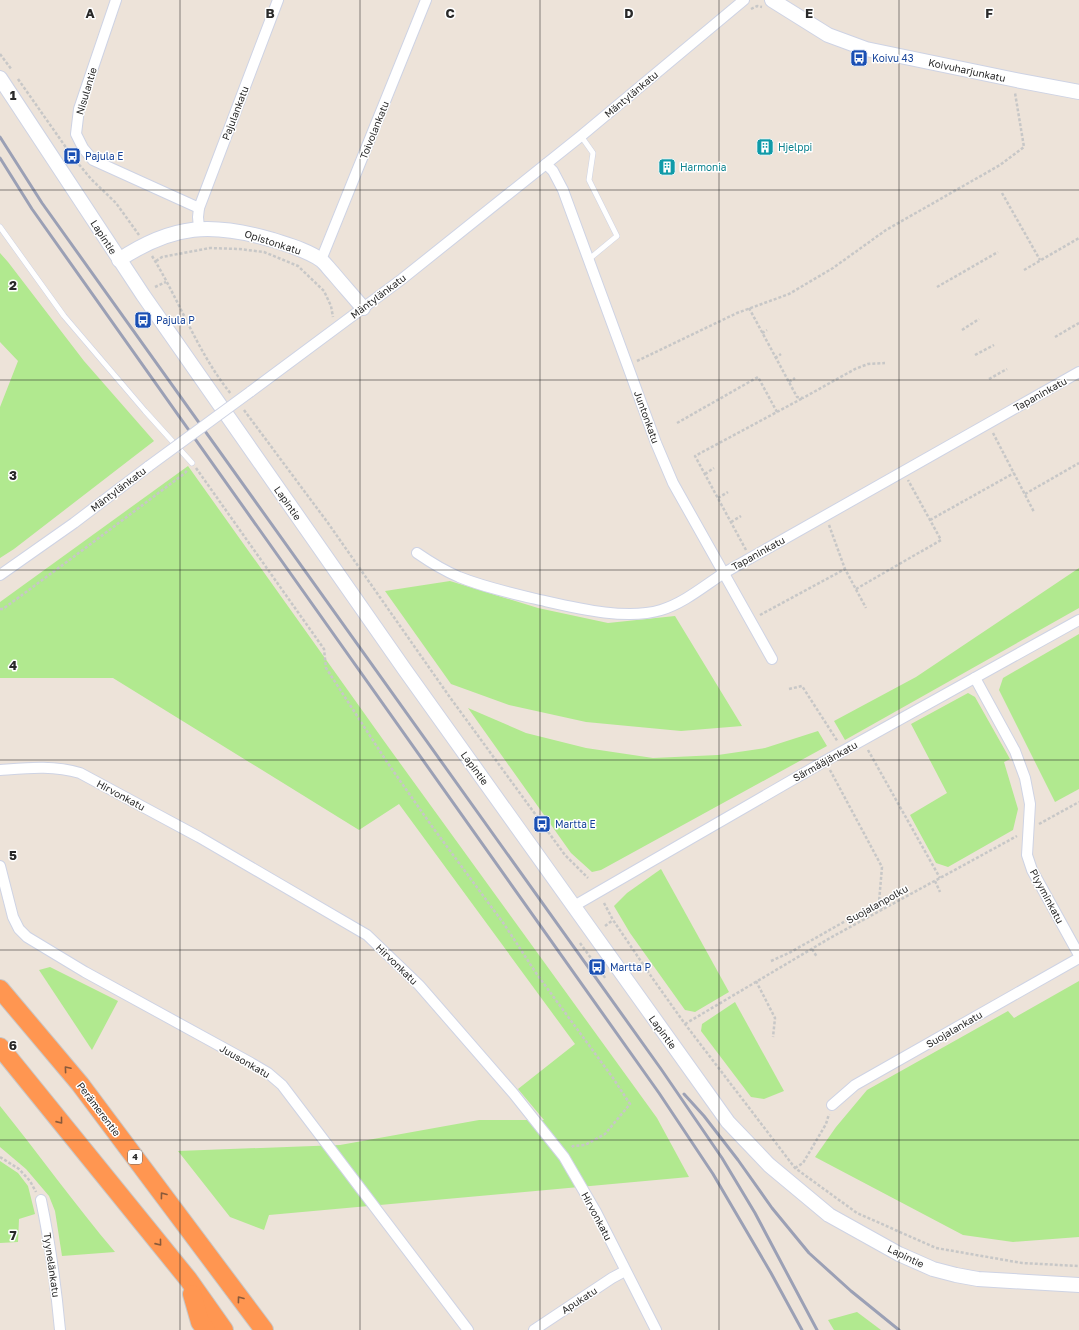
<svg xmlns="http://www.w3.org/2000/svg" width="1079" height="1330" viewBox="0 0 1079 1330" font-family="'Golos Text',sans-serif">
  <rect width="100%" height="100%" fill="#ede3d9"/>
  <g fill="#b1e98f">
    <path d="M0,253L8,262L84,361L154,441L14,549L0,558V407L18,361L0,342Z"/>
    <path d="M188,466L384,741L657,1118L689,1177L269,1215L264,1230L230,1217L178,1151L340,1145L479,1120H544L518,1089L575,1044L399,804L359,830L113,678H0V602Z"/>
    <path d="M1079,568V608L845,740L834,721L916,677Z"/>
    <path d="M450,581L538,608L608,623L675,616L742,726L681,731L586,722L509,705L451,684L385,591Z"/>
    <path d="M1079,634V789L1055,802L999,690L1003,678Z"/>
    <path d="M968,693L975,697L1010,759L1004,762L1018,809L1013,830L948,867L936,863L910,815L947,793L911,724Z"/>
    <path d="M468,708L526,733L586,748L653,758L718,755L765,748L818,731L827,746L601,870L592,872L571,853Z"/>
    <path d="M661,869L729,992L695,1012L685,1010L630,933L614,906L627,893Z"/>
    <path d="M50,967L118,1001L92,1050L39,970Z"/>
    <path d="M1079,981V1237L1013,1242L963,1235L815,1157L836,1127L867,1090L1008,1011L1014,1018Z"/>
    <path d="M735,1002L784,1091L764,1099L751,1097L701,1031L702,1024Z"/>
    <path d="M0,1106C39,1154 75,1205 115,1252L62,1256L55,1211L49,1196L26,1169L0,1147Z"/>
    <path d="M0,1161L18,1173L28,1186L35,1214L19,1219L18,1242L0,1243Z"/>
    <path d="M857,1312L881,1330H834L828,1320Z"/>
  </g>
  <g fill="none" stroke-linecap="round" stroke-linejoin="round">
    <defs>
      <g id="lane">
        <path d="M581,136L593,153L589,180L617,236L588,260"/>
        <path d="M0,227L64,316L145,411L192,463"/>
      </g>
      <g id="street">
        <path d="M116,0L79,109L76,134L83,148L93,160L199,208"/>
        <path d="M546,164L553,171L563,190L656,443L673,483L772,659"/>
        <path d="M199,228L198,217L199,208L278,0"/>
        <path d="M321,260L426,0"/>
        <path d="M250,392L402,279L581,136L744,0"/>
        <path d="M417,553C430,562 445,571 459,577C484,587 510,593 536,599C572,607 625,621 661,610C684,603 704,586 724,573L1079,372"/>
        <path d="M0,575L74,523L149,466"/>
        <path d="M975,678L1015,751L1025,778L1030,804L1027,855L1032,870L1079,955"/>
        <path d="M0,770C27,768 53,765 80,773L199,837L367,935L419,985L513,1093L564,1157L596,1212L656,1330"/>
        <path d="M0,866L13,917L19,929L27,937L85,972L251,1063L268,1073L282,1085L468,1330"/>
        <path d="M574,906L825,761L1079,620"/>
        <path d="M832,1105L855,1085L1079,958"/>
        <path d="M41,1200C50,1243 56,1286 60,1330"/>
        <path d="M534,1330L612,1278L625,1271"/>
      </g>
      <g id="secondary">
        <path d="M772,0L828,35L866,49L1016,80L1079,92"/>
        <path d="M0,78L143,295L405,670L728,1122L769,1165L829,1215L899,1254L933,1269L956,1275L978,1279L1079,1285"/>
        <path d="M119,260C173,224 212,222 273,240C288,245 307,250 321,260C325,263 329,269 333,273C343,285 353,296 363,308"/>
      </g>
      <g id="highway">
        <path d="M0,989L80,1084L264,1330"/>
        <path d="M0,1047L188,1279L224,1330"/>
        <path d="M192,1294L200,1322L206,1330"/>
      </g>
    </defs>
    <use href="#lane" stroke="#ced3e4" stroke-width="6"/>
    <use href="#street" stroke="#ced3e4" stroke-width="12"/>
    <use href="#secondary" stroke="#ced3e4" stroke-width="16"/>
    <use href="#highway" stroke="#c7c7c7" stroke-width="20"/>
    <g stroke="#c7c7c7" stroke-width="2.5" stroke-dasharray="3 2" stroke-linecap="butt">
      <path d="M751,9L757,6L762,7"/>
      <path d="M0,54L12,70"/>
      <path d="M18,79L72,156L91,179L116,203L139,235"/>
      <path d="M1002,193L1040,260"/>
      <path d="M152,256C180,301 197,352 231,394"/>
      <path d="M156,261L162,257L210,248L239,249L264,252L298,266L324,291L331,306L333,317"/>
      <path d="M1024,270L1079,238"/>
      <path d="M155,287L166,282"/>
      <path d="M937,287L998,252"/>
      <path d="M749,308L797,397L803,398L855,369L868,364L885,363"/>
      <path d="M962,330L979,319"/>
      <path d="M762,333L767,330"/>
      <path d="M1055,337L1079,323"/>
      <path d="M975,355L994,345"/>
      <path d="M775,358L781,354"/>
      <path d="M637,361L737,313L789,294L833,268L886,230L1000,165L1024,147L1015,93"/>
      <path d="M989,379L1007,369"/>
      <path d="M789,382L795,378"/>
      <path d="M244,410L328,523L449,696L565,855L588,878"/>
      <path d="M677,423L758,377L777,412"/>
      <path d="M993,433L1034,512"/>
      <path d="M196,468L324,649L326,668L387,762L431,825L504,924L536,973L613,1078L630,1104L605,1134L585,1145L573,1146L571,1148"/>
      <path d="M705,474L714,468"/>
      <path d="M1025,494L1079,463"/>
      <path d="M718,498L728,492"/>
      <path d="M930,520L1014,473"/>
      <path d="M731,522L741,516"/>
      <path d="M829,525L845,569L866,608"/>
      <path d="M746,550L695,456L803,398"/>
      <path d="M856,589L941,540L908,480"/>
      <path d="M0,609H3L76,555L185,473L188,469"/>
      <path d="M760,615L845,569"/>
      <path d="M789,689L802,686L838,742"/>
      <path d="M868,750L940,878"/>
      <path d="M830,770L882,867L879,902L882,910"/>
      <path d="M1039,824L1079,802"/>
      <path d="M935,881L940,892"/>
      <path d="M604,903L613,920L653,979L685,1024L795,1168L857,1213L936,1248L1022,1263L1079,1266"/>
      <path d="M605,926L613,920"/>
      <path d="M580,943L606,979"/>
      <path d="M812,949L817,957"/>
      <path d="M771,961L789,953L879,902"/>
      <path d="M756,981L775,1018L773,1037"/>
      <path d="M685,1024L830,938L1017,836"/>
      <path d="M0,1157L19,1169L30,1181L36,1192"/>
      <path d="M795,1168L803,1163L826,1124L829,1114"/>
    </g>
    <use href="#lane" stroke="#fff" stroke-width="5"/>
    <use href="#street" stroke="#fff" stroke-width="10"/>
    <use href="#secondary" stroke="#fff" stroke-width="14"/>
    <use href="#highway" stroke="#ff9651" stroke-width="18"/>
    <g stroke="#9ba0b5" stroke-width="3">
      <path d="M0,137L42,203L661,1069L722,1158L755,1213L817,1330"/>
      <path d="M0,158L32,209L659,1093L713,1174L771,1273L802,1330"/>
      <path d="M684,1094L704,1116L738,1160L772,1208L809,1253L851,1291L899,1330"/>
    </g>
    <defs>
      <path id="street-bridge" d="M149,466L250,392"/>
    </defs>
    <use href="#street-bridge" stroke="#ced3e4" stroke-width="12" stroke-linecap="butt"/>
    <use href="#street-bridge" stroke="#fff" stroke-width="10"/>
  </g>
  <defs><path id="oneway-chevron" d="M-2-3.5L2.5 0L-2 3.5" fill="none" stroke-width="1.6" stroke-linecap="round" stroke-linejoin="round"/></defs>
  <g stroke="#895a3b">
    <use href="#oneway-chevron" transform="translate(67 1069) rotate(-130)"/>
    <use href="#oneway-chevron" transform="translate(60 1121) rotate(51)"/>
    <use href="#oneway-chevron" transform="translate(163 1195) rotate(-127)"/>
    <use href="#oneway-chevron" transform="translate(159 1243) rotate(51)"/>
    <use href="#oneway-chevron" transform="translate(240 1299) rotate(-127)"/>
  </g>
  <path fill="none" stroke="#292929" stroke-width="1" stroke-opacity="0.55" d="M180,0V1330M360,0V1330M540,0V1330M719,0V1330M899,0V1330M0,190H1079M0,380H1079M0,570H1079M0,760H1079M0,950H1079M0,1140H1079"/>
  <defs>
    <symbol id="bus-square" viewBox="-11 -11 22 22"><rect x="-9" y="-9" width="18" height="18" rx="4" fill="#1a4fb4" stroke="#fff"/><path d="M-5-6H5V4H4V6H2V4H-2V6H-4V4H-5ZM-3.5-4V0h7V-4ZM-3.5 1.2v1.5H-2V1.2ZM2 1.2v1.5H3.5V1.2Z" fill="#fff"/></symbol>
    <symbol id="building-square" viewBox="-11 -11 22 22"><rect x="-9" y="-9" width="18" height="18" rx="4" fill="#0f9aa8" stroke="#fff"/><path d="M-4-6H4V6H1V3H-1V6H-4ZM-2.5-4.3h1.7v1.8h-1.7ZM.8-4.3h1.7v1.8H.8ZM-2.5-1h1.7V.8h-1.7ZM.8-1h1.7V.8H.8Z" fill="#fff"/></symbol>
  </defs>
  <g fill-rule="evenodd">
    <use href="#bus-square" x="849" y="48" width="20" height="20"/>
    <use href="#building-square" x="755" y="137" width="20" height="20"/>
    <use href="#bus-square" x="62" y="146" width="20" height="20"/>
    <use href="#building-square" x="657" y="157" width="20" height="20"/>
    <use href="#bus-square" x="133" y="310" width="20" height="20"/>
    <use href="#bus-square" x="532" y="814" width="20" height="20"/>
    <use href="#bus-square" x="587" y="957" width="20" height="20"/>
  </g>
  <g text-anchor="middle" stroke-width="3" stroke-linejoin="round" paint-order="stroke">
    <rect fill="#fff" stroke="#696969" stroke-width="1" x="128" y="1150" width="14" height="14" rx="3"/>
    <g font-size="9" font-weight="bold" fill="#292929">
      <text x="135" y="1160">4</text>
    </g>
    <g font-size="10" fill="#164399" stroke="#fff" text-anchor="start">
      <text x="872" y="62">Koivu 43</text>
      <text x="85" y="160">Pajula E</text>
      <text x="156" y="324">Pajula P</text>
      <text x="555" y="828">Martta E</text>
      <text x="610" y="971">Martta P</text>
    </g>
    <g font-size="10" fill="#292929" stroke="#fff">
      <text transform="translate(967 70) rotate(12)" y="4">Koivuharjunkatu</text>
      <text transform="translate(86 91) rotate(-73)" y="4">Nisulantie</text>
      <text transform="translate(631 94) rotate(-40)" y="4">Mäntylänkatu</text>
      <text transform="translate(235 113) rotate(-69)" y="4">Pajulankatu</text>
      <text transform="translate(374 130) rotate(-68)" y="4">Toivolankatu</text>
      <text transform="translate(104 237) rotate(57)" y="4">Lapintie</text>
      <text transform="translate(273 242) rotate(18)" y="4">Opistonkatu</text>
      <text transform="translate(378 296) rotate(-37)" y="4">Mäntylänkatu</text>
      <text transform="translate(1040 394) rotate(-29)" y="4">Tapaninkatu</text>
      <text transform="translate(647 417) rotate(70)" y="4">Juntonkatu</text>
      <text transform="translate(118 489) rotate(-37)" y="4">Mäntylänkatu</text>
      <text transform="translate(288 503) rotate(55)" y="4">Lapintie</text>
      <text transform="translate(758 553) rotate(-29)" y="4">Tapaninkatu</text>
      <text transform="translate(825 761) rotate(-29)" y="4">Särmääjänkatu</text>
      <text transform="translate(475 768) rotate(54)" y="4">Lapintie</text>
      <text transform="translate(121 795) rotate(28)" y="4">Hirvonkatu</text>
      <text transform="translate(1047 896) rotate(62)" y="4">Plyyminkatu</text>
      <text transform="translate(877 904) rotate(-29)" y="4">Suojalanpolku</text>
      <text transform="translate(397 964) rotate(44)" y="4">Hirvonkatu</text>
      <text transform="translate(954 1029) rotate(-30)" y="4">Suojalankatu</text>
      <text transform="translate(663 1032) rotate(54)" y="4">Lapintie</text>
      <text transform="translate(245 1061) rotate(30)" y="4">Juusonkatu</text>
      <text transform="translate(99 1109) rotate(53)" y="4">Perämerentie</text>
      <text transform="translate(597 1216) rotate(62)" y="4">Hirvonkatu</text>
      <text transform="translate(906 1256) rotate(26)" y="4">Lapintie</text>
      <text transform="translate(52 1265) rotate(82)" y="4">Tyynelänkatu</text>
      <text transform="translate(579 1300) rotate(-33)" y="4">Apukatu</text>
    </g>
    <g font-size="10" fill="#0d838f" stroke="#fff" text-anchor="start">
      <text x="778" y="151">Hjelppi</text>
      <text x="680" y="171">Harmonia</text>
    </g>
  </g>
  <g font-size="13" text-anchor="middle" font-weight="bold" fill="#292929" stroke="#fff" stroke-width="3" stroke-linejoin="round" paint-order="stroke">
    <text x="90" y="18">A</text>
    <text x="270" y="18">B</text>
    <text x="450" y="18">C</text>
    <text x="629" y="18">D</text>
    <text x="809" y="18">E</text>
    <text x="989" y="18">F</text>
    <text x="13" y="100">1</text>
    <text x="13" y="290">2</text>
    <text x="13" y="480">3</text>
    <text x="13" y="670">4</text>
    <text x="13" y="860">5</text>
    <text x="13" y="1050">6</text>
    <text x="13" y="1240">7</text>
  </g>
</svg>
